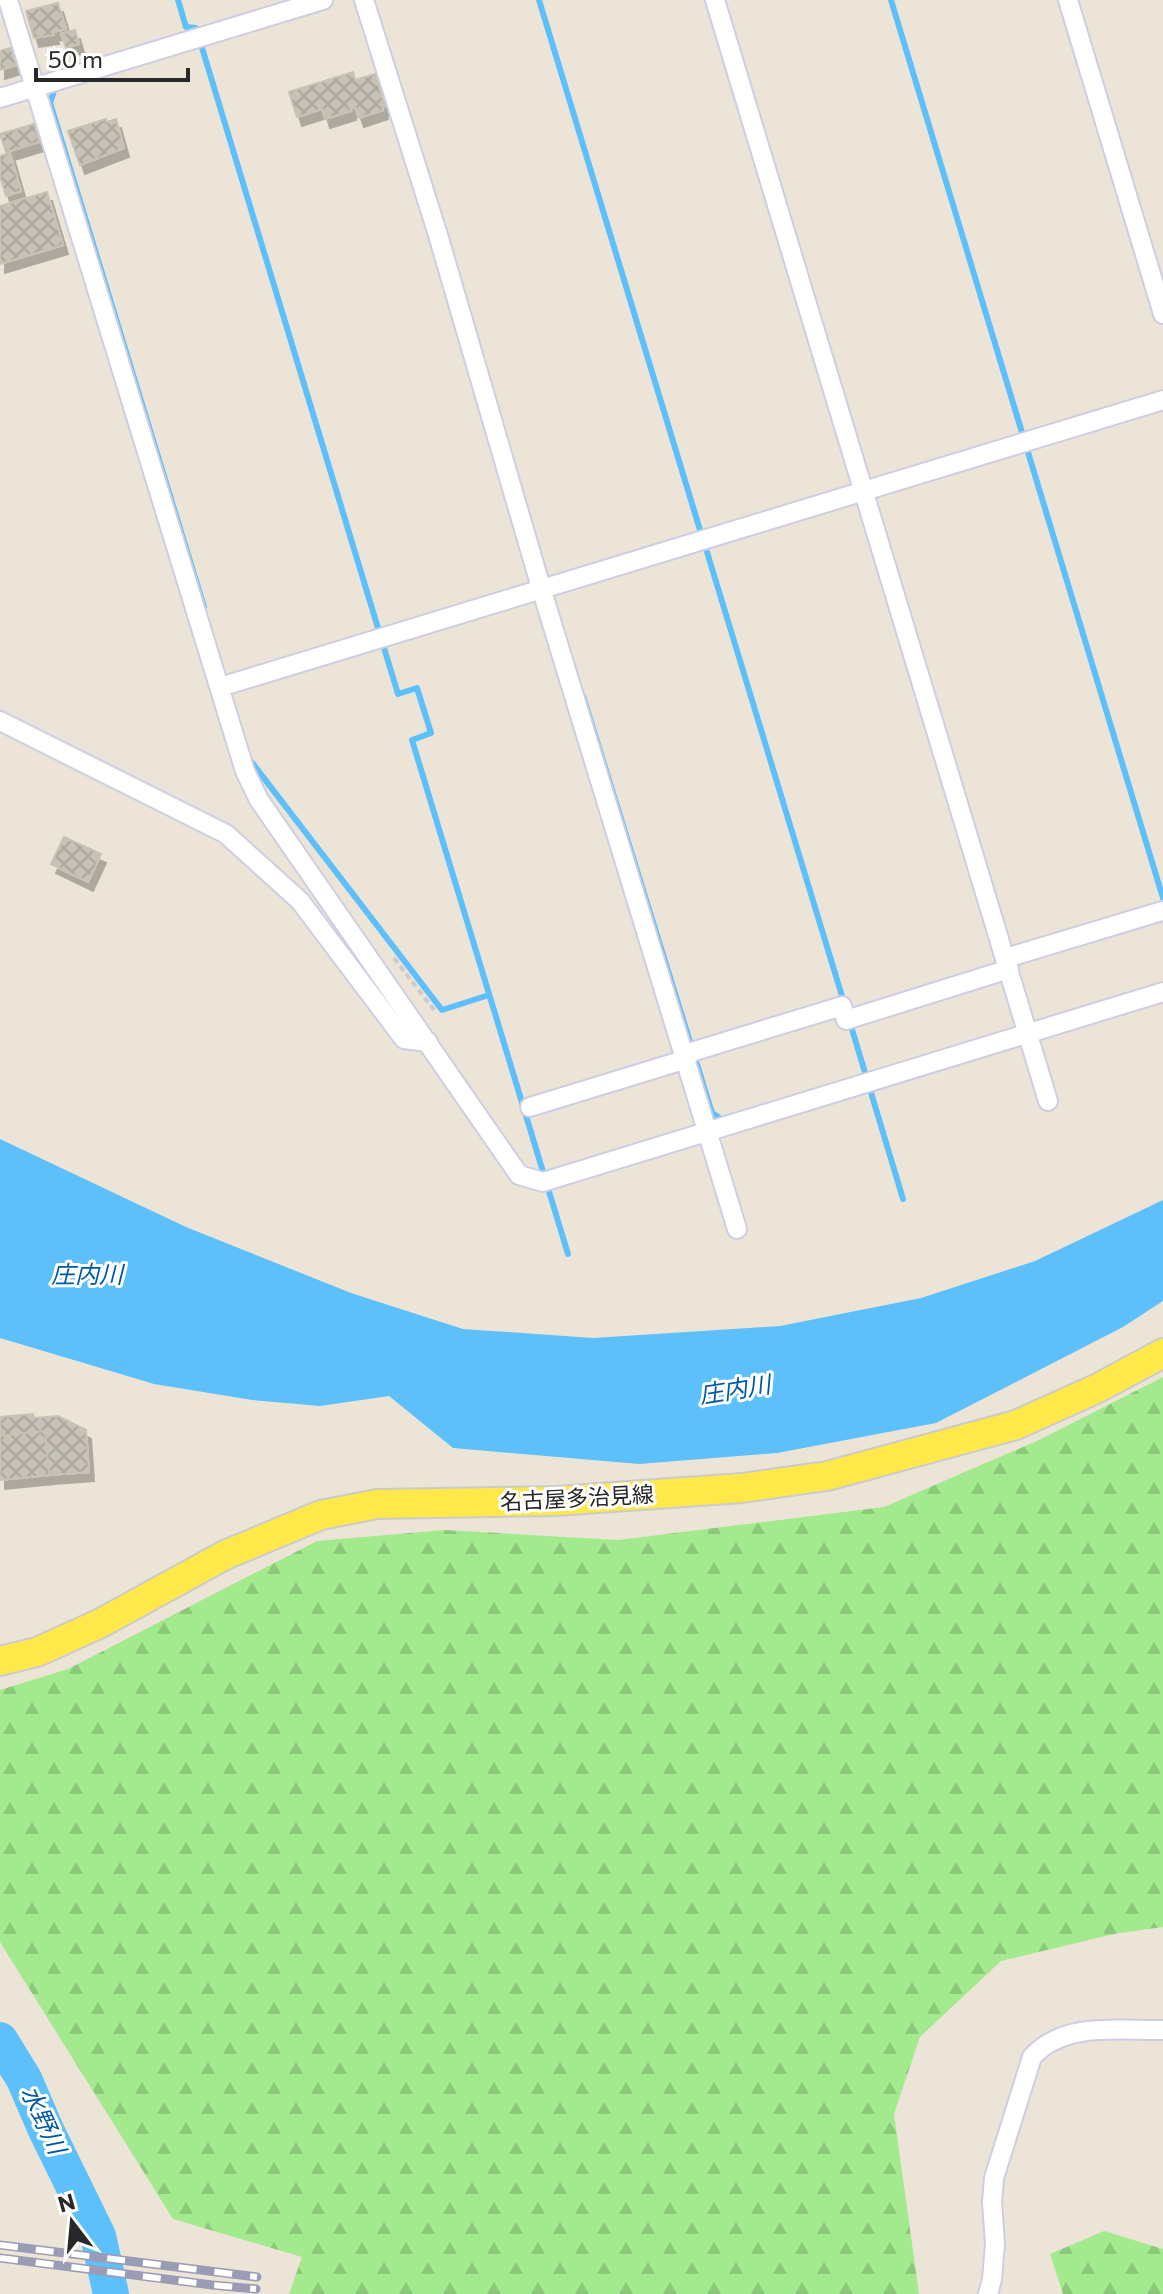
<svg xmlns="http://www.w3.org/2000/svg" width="1163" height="2294" viewBox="0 0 1163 2294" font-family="Commissioner,'Noto Sans JP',sans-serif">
  <defs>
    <pattern id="forest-firs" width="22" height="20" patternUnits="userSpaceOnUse" patternTransform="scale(2)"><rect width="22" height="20" fill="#a3e98d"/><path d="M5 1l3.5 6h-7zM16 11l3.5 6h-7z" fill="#8cc87a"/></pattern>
    <pattern id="building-cross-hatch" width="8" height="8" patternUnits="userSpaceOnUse" patternTransform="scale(2)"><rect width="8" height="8" fill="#c7c2b7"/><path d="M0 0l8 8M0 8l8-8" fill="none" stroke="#aba79d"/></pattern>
    <filter id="shadow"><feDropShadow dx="5" dy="9" stdDeviation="0" flood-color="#0004"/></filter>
  </defs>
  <rect width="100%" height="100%" fill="#ece5d7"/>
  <g fill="url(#forest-firs)">
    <path d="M1163,1377V1927L1114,1934L1001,1961L920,2037L894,2114L919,2294H289L302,2257L173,2219L0,1942V1690L68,1669L317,1541L445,1530L618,1540L884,1507L1039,1440Z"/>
    <path d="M1104,2231L1163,2249V2294H1063L1050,2254Z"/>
  </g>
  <path fill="#5ec0fa" d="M0,1139L186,1227L351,1293L463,1329L593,1338L780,1326L921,1298L1035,1261L1163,1200V1301L1123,1327L936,1423L777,1453L639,1464L453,1448L389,1396L320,1406L252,1400L154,1384L0,1338Z"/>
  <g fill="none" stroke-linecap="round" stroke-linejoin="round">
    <g stroke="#5ec0fa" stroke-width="6">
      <path d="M178,0L186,27L196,28L398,694L417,688L431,733L412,740L568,1254"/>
      <path d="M539,0L700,530"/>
      <path d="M891,0L1163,898"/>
      <path d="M54,91L50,103L204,607"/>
      <path d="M707,552L842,996"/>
      <path d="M583,696L712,1113L721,1119"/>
      <path d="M250,760L442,1010L489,995"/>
      <path d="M851,1026L903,1199"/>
    </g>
    <path stroke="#5ec0fa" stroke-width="36" d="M0,2040L24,2079L46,2130L98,2236L111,2294"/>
  </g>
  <g fill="url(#building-cross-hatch)" stroke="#c7c2b1" stroke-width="2" filter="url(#shadow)">
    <path d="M58,3L66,29L53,32L54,35L34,38L26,11Z"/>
    <path d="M75,30L79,44L66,48L61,34Z"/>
    <path d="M11,48L16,65L0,70V51Z"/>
    <path d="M353,72L355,80L375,74L385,106L382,107L383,110L359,118L355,107L350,109L351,111L325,119L322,109L297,117L289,92Z"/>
    <path d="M106,119L107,122L116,119L124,148L80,165L68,131Z"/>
    <path d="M34,124L39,142L6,152L0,134Z"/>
    <path d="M10,153L21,191L6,196L0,176V156Z"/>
    <path d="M47,192L63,245L0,264V206Z"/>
    <path d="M64,837L101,854L88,882L51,864Z"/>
    <path d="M33,1414L34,1418L58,1416L86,1430L89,1472L49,1475L45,1431L0,1436V1417Z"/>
    <path d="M45,1431L49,1475L0,1480V1436Z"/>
  </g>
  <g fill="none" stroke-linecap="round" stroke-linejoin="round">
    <defs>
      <g id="minor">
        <path d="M8,0L245,771L259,800L519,1175L543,1182L1163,992"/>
        <path d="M364,0L438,235L542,591L737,1229"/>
        <path d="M715,0L1048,1101"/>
        <path d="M1068,0L1163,314"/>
        <path d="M0,98L323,0"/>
        <path d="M220,687L1163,400"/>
        <path d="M0,721L226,834L300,901L404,1039L428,1042"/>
        <path d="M1006,958L1162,911"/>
        <path d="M685,1054L842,1006L846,1020L1009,969"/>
        <path d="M530,1107L687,1059"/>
        <path d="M988,2294L992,2279L995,2244L992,2202L994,2178L1032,2057C1064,2021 1120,2031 1163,2030"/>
      </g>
      <path id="primary" d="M0,1661L37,1652L101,1623L225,1555L321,1515L377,1504L556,1501L742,1488L827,1476L1016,1425L1098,1388L1163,1353"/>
    </defs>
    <use href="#minor" stroke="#cdcee3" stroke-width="22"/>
    <use href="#primary" stroke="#cbcbcb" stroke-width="32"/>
    <path stroke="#cbcbcb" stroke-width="4" stroke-dasharray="6 4" stroke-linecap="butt" d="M394,958L434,1010"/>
    <use href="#minor" stroke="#fff" stroke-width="18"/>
    <use href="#primary" stroke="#fee84a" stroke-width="28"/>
    <defs>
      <g id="rail">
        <path d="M0,2245L257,2277"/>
        <path d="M0,2258L212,2285L256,2289"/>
      </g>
    </defs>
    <use href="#rail" stroke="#9a9bb4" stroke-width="9"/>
    <use href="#rail" stroke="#fff" stroke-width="6" stroke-dasharray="18" stroke-linecap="butt"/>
  </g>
  <g text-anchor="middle" stroke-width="6" stroke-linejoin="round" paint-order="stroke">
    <g font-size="22" fill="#282828" stroke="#fff">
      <text transform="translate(577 1498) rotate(-3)" y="8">名古屋多治見線</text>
    </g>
    <g font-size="24" font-style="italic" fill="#005aa3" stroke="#fff">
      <text x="87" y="1283">庄内川</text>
      <text transform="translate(735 1390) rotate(-9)" y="8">庄内川</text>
      <text transform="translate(43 2120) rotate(65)" y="8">水野川</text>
    </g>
  </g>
  <g transform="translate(72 2222) rotate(344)" stroke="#ffffff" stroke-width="6" paint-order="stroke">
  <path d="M0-6L14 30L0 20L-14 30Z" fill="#282828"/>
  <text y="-12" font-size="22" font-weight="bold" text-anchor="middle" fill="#282828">N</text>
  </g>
  <path d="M36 68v12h152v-12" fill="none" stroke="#282828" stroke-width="4"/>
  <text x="48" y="68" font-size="24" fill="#282828" stroke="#ffffff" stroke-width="6" paint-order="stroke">50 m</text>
</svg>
